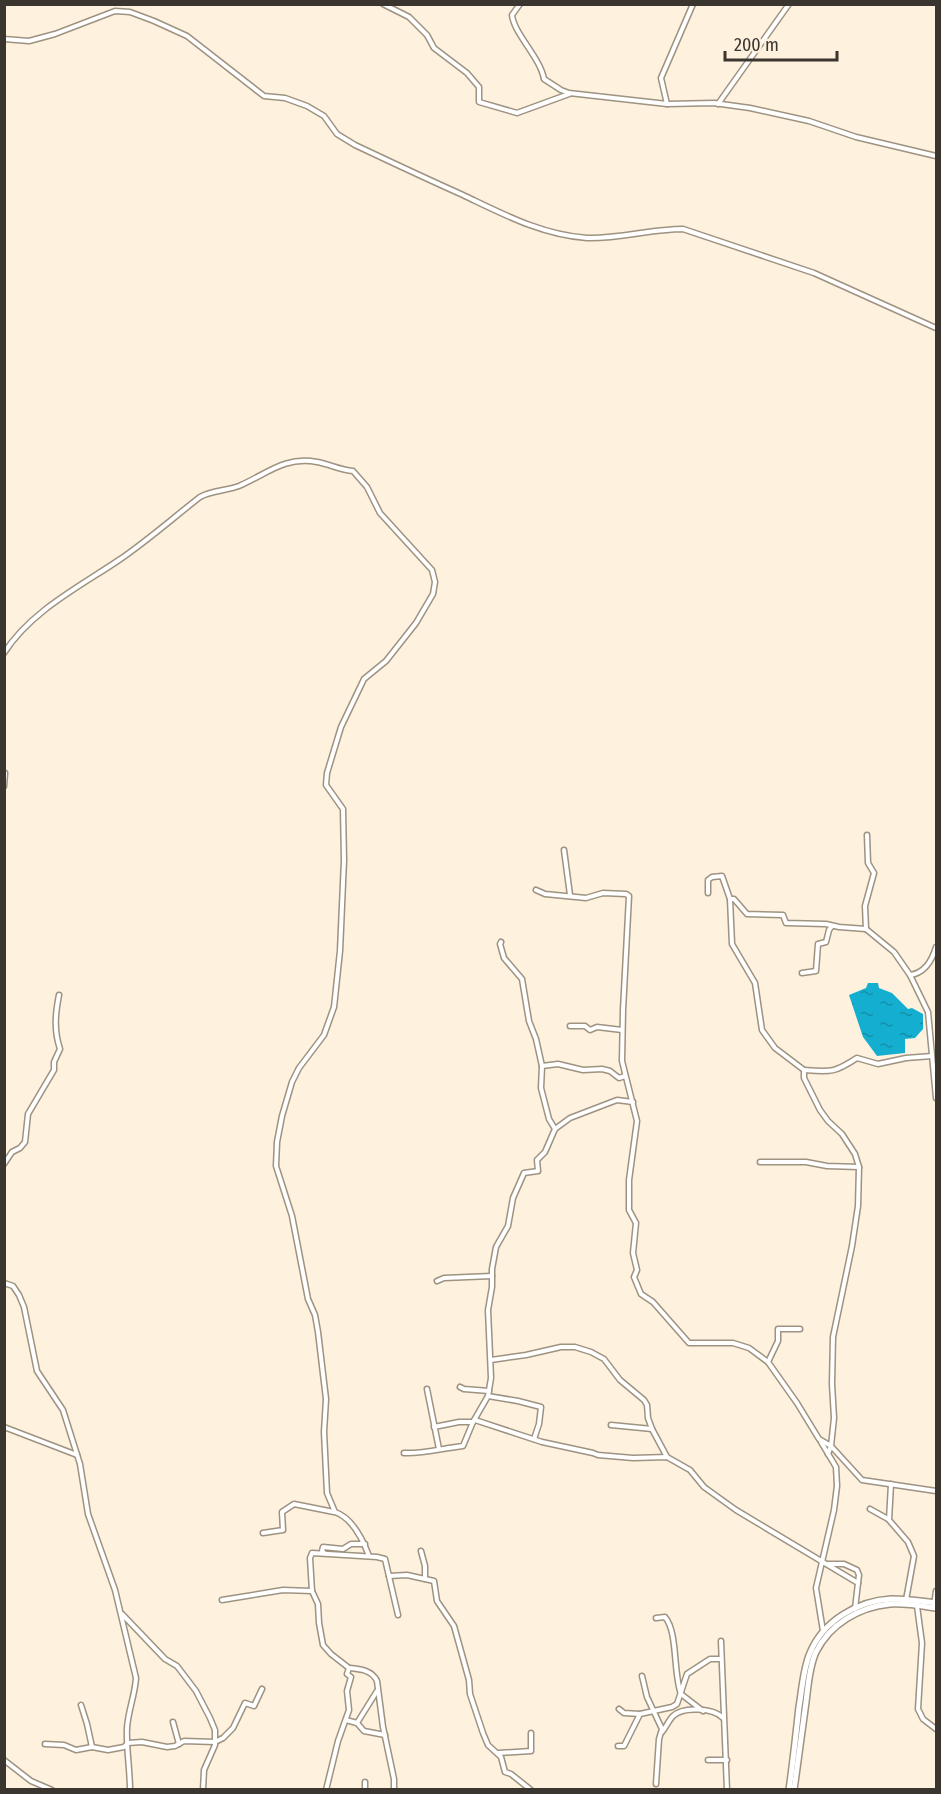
<svg xmlns="http://www.w3.org/2000/svg" width="941" height="1794" viewBox="0 0 941 1794" font-family="'Fira Sans Condensed',sans-serif">
  <defs>
    <pattern id="water-ripples" width="26" height="14" patternUnits="userSpaceOnUse" patternTransform="scale(1.5)"><rect width="26" height="14" fill="#14afd0"/><path d="M2 4q2-2 4 0t4 0M15 11q2-2 4 0t4 0" fill="none" stroke="#138fa9"/></pattern>
  </defs>
  <rect width="100%" height="100%" fill="#fef1de"/>
  <path fill="url(#water-ripples)" d="M868,983H878L879,988L892,993L908,1009L912,1008L923,1014V1029L915,1038L905,1039V1053L877,1056L863,1037L849,995L866,988Z"/>
  <g fill="none" stroke-linecap="round" stroke-linejoin="round">
    <defs>
      <g id="street">
        <path d="M383,4L409,17L427,35L434,48L467,73L479,87V102L517,113L569,94"/>
        <path d="M520,4L512,15C514,34 540,57 544,79L561,90L569,93L667,104L661,78L693,4"/>
        <path d="M4,39L29,41L55,34L115,11L130,12L154,21L187,36L264,96L285,98L307,106L324,116L337,134L355,145C391,162 427,179 463,195C503,214 542,235 587,238C620,239 650,229 683,229L814,273L936,328"/>
        <path d="M667,104L714,103L750,108L809,121L856,137L936,156"/>
        <path d="M718,104L789,4"/>
        <path d="M4,653C31,611 79,587 119,560C147,541 173,518 200,497C212,490 226,491 239,486C267,474 284,456 317,462C329,464 340,470 353,471L367,487L380,513L432,570L435,582L433,594L416,623L386,661L364,679L341,727L327,773L326,785L343,809L344,860L340,951L334,1007L324,1035L299,1068L292,1082L282,1116L277,1142L276,1166L292,1216L308,1299L315,1315L318,1332L326,1399L324,1432L327,1493L335,1512C353,1518 363,1540 369,1556"/>
        <path d="M4,786L5,773"/>
        <path d="M867,835L868,863L874,873L865,906L866,929L894,952L910,975L928,1012L936,1098"/>
        <path d="M564,850L570,895"/>
        <path d="M536,890L545,894L586,898L603,893L626,894L629,896L623,1010L622,1061L637,1121L629,1180V1210L636,1223L633,1253L637,1270L634,1277L641,1294L653,1302L689,1343H733L749,1348L768,1362L797,1403L819,1439L831,1446L828,1454"/>
        <path d="M708,893V880L712,877L722,876L730,899L732,944L755,983L762,1030L775,1048L804,1070V1078L820,1110L828,1121L842,1134L855,1154L859,1167L858,1206L852,1246L833,1337L832,1384L834,1418L831,1446L862,1480L936,1491"/>
        <path d="M730,899H734L747,914L783,915L786,923L826,924L839,927L866,929"/>
        <path d="M501,942L500,944L504,958L522,979L529,1021L536,1039L542,1066L541,1088L549,1119L555,1129"/>
        <path d="M802,973L816,971L818,944L826,942L829,930L832,926"/>
        <path d="M910,975C925,973 932,961 936,947"/>
        <path d="M570,1026H585L590,1030L597,1027L622,1030"/>
        <path d="M542,1066L558,1064L583,1070L602,1069L610,1071L619,1078L625,1076"/>
        <path d="M804,1070C831,1072 834,1073 857,1058L878,1064L906,1058L932,1056"/>
        <path d="M760,1162H806L827,1166L859,1167"/>
        <path d="M4,1164L12,1152L20,1148L25,1142L28,1114L54,1070V1062L60,1049C54,1031 55,1015 59,995"/>
        <path d="M437,1281L444,1278L492,1276"/>
        <path d="M4,1283L13,1286L19,1295L24,1307L37,1371L63,1410L80,1464L88,1514L115,1590L136,1678C135,1695 128,1711 127,1728C126,1748 130,1769 130,1790"/>
        <path d="M491,1360L526,1355L561,1347H575L591,1352L604,1359L620,1380L644,1400L647,1405L648,1418L652,1429L667,1457"/>
        <path d="M768,1362L778,1341V1329H800"/>
        <path d="M460,1387L464,1389L489,1391"/>
        <path d="M427,1389L439,1449"/>
        <path d="M488,1396L518,1401L541,1407L539,1424L534,1439"/>
        <path d="M475,1420L542,1442L593,1453L598,1455L633,1458L667,1457L690,1470L704,1487L736,1510L858,1583L855,1609"/>
        <path d="M611,1425L652,1429"/>
        <path d="M4,1427L77,1455"/>
        <path d="M434,1427L459,1422H473"/>
        <path d="M821,1442L836,1467L837,1486L834,1510L816,1588L823,1631"/>
        <path d="M404,1453C423,1454 444,1448 463,1446L473,1422L488,1396L491,1378L488,1310L492,1287V1269L496,1247L508,1226L513,1198L524,1173L538,1171L537,1160L545,1152L555,1129L570,1118L617,1100L633,1102"/>
        <path d="M891,1484L889,1520L908,1542L914,1556L906,1600"/>
        <path d="M870,1509L888,1519"/>
        <path d="M263,1533L283,1530L282,1512L294,1504L334,1512"/>
        <path d="M421,1551L425,1566V1579"/>
        <path d="M324,1553L322,1551L323,1547L343,1549L351,1544H365"/>
        <path d="M828,1564H844L857,1570L859,1575L858,1583"/>
        <path d="M389,1576L407,1575L434,1581L437,1601L454,1626L469,1680L470,1694L483,1733L488,1745L501,1757L505,1772L511,1774L531,1790"/>
        <path d="M222,1600L283,1590L312,1591"/>
        <path d="M934,1605L936,1591"/>
        <path d="M917,1606L922,1643L918,1709L923,1719L936,1729"/>
        <path d="M122,1614L165,1659L177,1666L196,1691L210,1718L215,1730V1745L204,1770L203,1790"/>
        <path d="M656,1618L665,1617C678,1632 673,1673 681,1694L703,1711"/>
        <path d="M721,1641L727,1790"/>
        <path d="M349,1668C360,1669 372,1670 377,1681L383,1727L394,1779V1790"/>
        <path d="M642,1676L647,1697L662,1729L659,1739L656,1784"/>
        <path d="M81,1705L87,1724L92,1747"/>
        <path d="M619,1709L624,1713L640,1714"/>
        <path d="M346,1720L357,1723L364,1731L385,1735"/>
        <path d="M173,1722L179,1744"/>
        <path d="M357,1723L377,1691"/>
        <path d="M662,1732C666,1727 669,1720 673,1716C683,1706 714,1708 723,1718"/>
        <path d="M45,1744L64,1745L76,1750L92,1747L108,1750L124,1747L128,1743L142,1742L167,1747L175,1746L184,1741L215,1742L223,1738L233,1728L245,1703L254,1706L262,1689"/>
        <path d="M618,1746H624L640,1714L672,1707L677,1704L687,1674L710,1659H721"/>
        <path d="M499,1753L531,1751V1733"/>
        <path d="M4,1760L31,1781L52,1790"/>
        <path d="M708,1760H727"/>
        <path d="M365,1782V1790"/>
        <path d="M326,1790L338,1741L349,1710L347,1691L351,1677L347,1674L349,1668L331,1654L323,1645L319,1623L318,1604L312,1591L310,1558L312,1553L377,1557L385,1559L398,1615"/>
      </g>
      <g id="secondary">
        <path d="M789,1790C793,1762 796,1734 799,1707C802,1690 803,1669 810,1653C823,1621 857,1601 891,1599C906,1599 921,1601 936,1603"/>
        <path d="M794,1790C798,1760 802,1731 806,1702C808,1687 809,1667 816,1652C830,1624 859,1607 890,1604C905,1603 922,1606 936,1608"/>
      </g>
    </defs>
    <use href="#street" stroke="#9e9281" stroke-width="7"/>
    <use href="#secondary" stroke="#9e9281" stroke-width="8"/>
    <use href="#street" stroke="#fff" stroke-width="4"/>
    <use href="#secondary" stroke="#fff" stroke-width="5"/>
  </g>
  <rect width="941" height="1794" fill="none" stroke="#3a352e" stroke-width="12"/>
  <path d="M725 51v9h112v-9" fill="none" stroke="#3a352e" stroke-width="3"/>
  <text x="734" y="51" font-size="18" fill="#3a352e" stroke="#fef1de" stroke-width="4.5" paint-order="stroke">200 m</text>
</svg>
